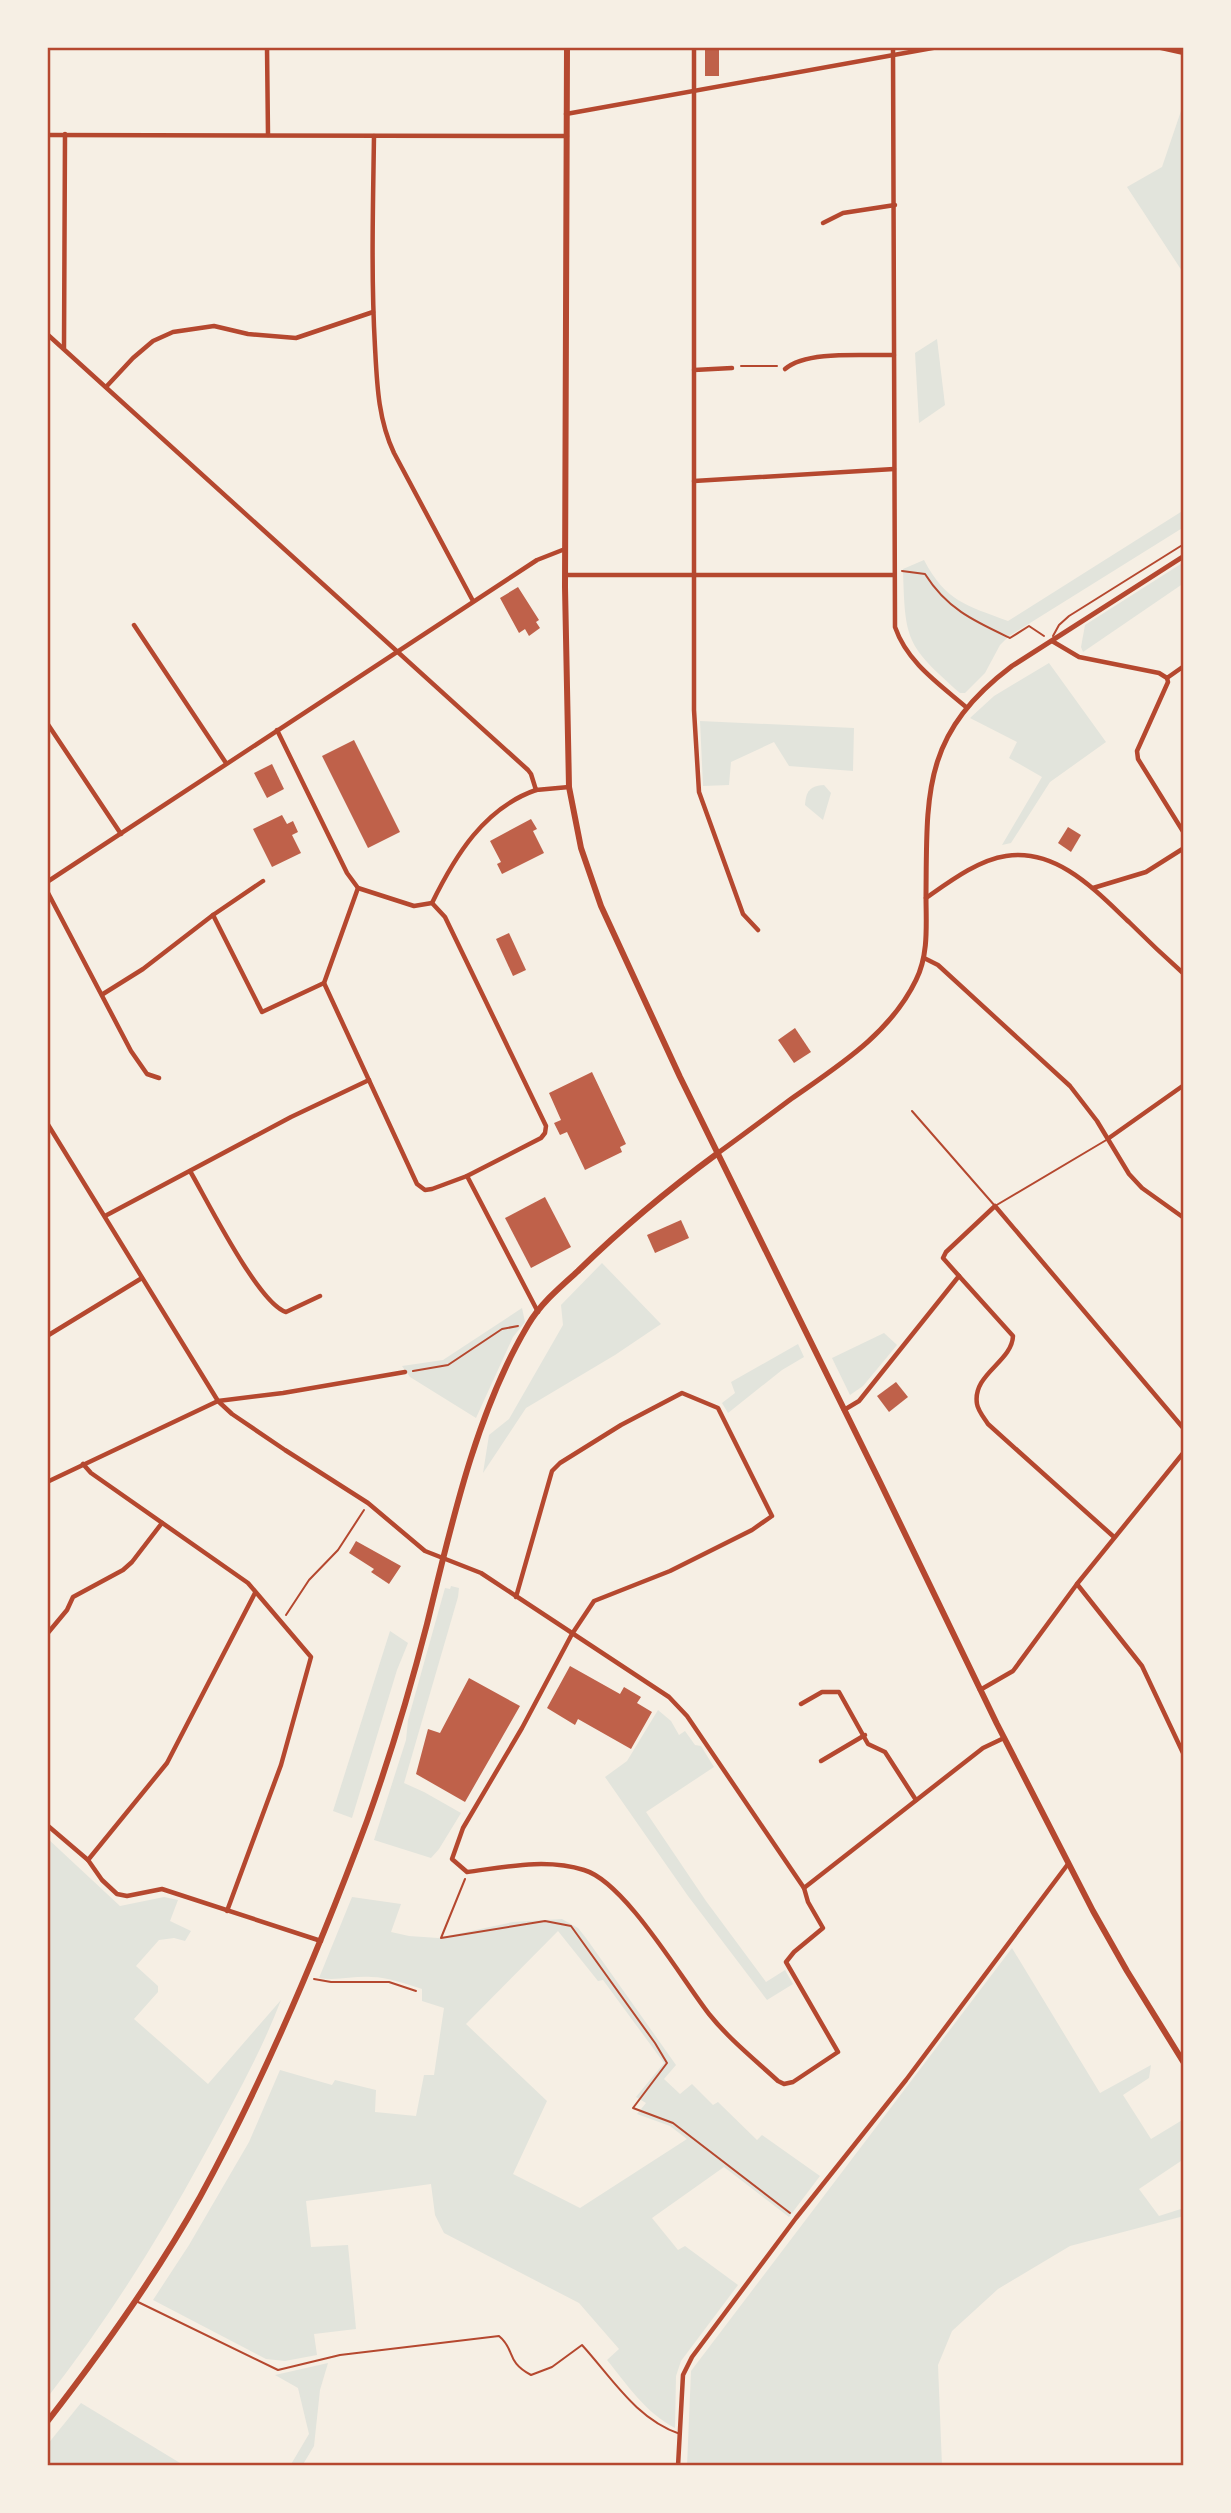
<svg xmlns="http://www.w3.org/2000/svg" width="1231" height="2513" viewBox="0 0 1231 2513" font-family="Signika,sans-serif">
  <rect width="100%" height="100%" fill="#f6efe4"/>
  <g fill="#e2e4dc" fill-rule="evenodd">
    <path d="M1182,108H1184V274L1127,187L1162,167Z"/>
    <path d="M937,339L945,405L919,423L915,353Z"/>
    <path d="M1184,510V527L1009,636L1000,645L985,673L965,693H960C906,645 905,641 903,569L924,560C946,602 966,605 1008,621Z"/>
    <path d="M1184,562V583L1083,652L1081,647L1085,625Z"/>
    <path d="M1049,663L1106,742L1050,782L1011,843L1002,845L1042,777L1009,758L1017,742L970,718L994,696Z"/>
    <path d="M700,721L854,728L853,771L789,766L774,742L731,762L729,785L703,786Z"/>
    <path d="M824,785L831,793L823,820L805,805C806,791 810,786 824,785Z"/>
    <path d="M602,1263L661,1324L615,1355L526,1408L483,1473L489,1435L509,1419L563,1325L561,1305Z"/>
    <path d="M522,1308L525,1322L513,1337L476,1418L410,1377L402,1366L443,1360Z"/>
    <path d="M884,1333L897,1345L863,1386L850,1395L832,1358Z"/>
    <path d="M798,1344L804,1357L782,1370L728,1413L722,1403L735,1393L731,1382Z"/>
    <path d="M451,1586L459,1588L458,1597L404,1783L424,1792L461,1813L439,1849L431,1858L374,1840L406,1740L408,1720L445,1588L450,1589Z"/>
    <path d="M390,1631L408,1643L397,1670L352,1818L333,1811Z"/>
    <path d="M658,1710L671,1721L679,1735L685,1731L695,1745L701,1746L714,1767L646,1812L706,1901L766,1982L785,1970L793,1984L767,2000L688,1896L605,1777L627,1761Z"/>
    <path d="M47,1838L120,1906L164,1897L178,1900L170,1921L191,1931L185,1941L174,1938L159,1940L136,1966L158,1986V1992L134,2019L208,2084L281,2000C260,2055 231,2106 203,2157C157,2242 106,2322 47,2398Z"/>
    <path d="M352,1897L401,1904L391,1932L409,1936L438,1938L513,1922L562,1919L578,1928L586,1938L676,2065L664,2079L680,2094L692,2084L713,2105L718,2102L757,2140L762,2135L820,2176L789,2217L724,2167L652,2218L678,2250L685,2246L738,2285L681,2361L676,2376L675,2428C645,2412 628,2386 607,2360L619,2349L579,2303L444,2233L435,2215L431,2184L306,2201L311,2247L348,2245L356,2329L314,2334L317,2355L285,2361L266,2359L153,2300L189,2245L249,2142L280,2070L332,2085L335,2080L376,2090L375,2112L416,2116L424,2075H434L444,2008L422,2001V1989C406,1984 388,1977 371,1977C353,1976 337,1981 319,1978ZM558,1931L598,1981L603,1980L664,2063L636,2097L646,2103L637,2114L670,2126L687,2139L580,2208L513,2174L547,2101L466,2024Z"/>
    <path d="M1012,1948L1100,2093L1151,2065L1149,2078L1123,2095L1151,2139L1184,2119V2159L1139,2189L1159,2216L1184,2208V2216L1070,2246L998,2289L952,2331L938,2365L942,2466H687L691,2371Z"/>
    <path d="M328,2363L320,2390L314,2446L302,2466H290L309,2434L298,2388L275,2375Z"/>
    <path d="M81,2403L185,2466H47V2445Z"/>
  </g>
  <g fill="#bf614a">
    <rect x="705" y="47" width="14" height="29"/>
    <path d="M518,587L539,620L536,622L540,628L529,636L525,629L519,633L500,598Z"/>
    <path d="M354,740L400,832L368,848L322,756Z"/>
    <path d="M272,764L284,789L267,798L254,773Z"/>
    <path d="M282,815L287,824L293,821L298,832L292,835L301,853L272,867L253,829Z"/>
    <path d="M531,819L537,829L533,831L544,853L502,874L497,864L501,862L490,841Z"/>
    <path d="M1068,827L1081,835L1071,852L1058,843Z"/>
    <path d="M509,933L526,970L513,976L496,939Z"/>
    <path d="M795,1028L811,1052L794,1063L778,1040Z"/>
    <path d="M592,1072L626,1144L620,1147L622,1152L585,1170L567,1132L560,1135L554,1123L561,1120L549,1093Z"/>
    <path d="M545,1197L571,1247L531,1268L505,1218Z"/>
    <path d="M681,1220L689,1238L655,1253L647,1235Z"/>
    <path d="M896,1382L908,1397L889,1412L877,1396Z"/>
    <path d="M356,1541L401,1566L389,1584L371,1572L374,1569L349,1553Z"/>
    <path d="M570,1666L620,1694L624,1687L641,1697L637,1703L652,1712L631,1749L578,1719L575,1725L547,1708Z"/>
    <path d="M469,1678L520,1706L465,1802L416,1774L428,1729L440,1733Z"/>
  </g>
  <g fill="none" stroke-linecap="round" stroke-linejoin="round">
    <g stroke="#b5482f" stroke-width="2">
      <path d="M741,366H777"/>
      <path d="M902,571L925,574C947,609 974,621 1010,638L1029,626L1044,636"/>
      <path d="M413,1371L448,1365L502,1329L518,1326"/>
      <path d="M286,1615L309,1580L338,1550L364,1510"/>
      <path d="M465,1879L441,1938L545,1921L571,1926L655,2043L667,2063L633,2108L673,2123L790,2213"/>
      <path d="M314,1979L331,1982H389L416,1991"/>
    </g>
    <g stroke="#b5482f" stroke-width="2">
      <path d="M1053,636L1059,625L1069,616L1184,544"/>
      <path d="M912,1111L995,1206L1108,1139"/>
      <path d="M136,2301L278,2370L340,2355L499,2336C516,2350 505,2361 531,2375L552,2367L582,2345C612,2378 636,2419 680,2434"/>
    </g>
    <g stroke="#b5482f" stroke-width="4.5">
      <path d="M267,47L268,135"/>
      <path d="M694,47V710L699,792L743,914L758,930"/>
      <path d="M893,47L895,627C907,662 938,683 966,707"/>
      <path d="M1157,47L1184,53"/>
      <path d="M566,114L938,47"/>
      <path d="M47,135L567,136"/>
      <path d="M374,136C373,206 371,277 375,347C377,384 378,419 394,453L473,601"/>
      <path d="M823,223L843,213L895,205"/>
      <path d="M47,334L528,770L531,774L536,790L569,787"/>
      <path d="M64,348L65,134"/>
      <path d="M785,369C807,350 865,356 894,355"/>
      <path d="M694,370L732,368"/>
      <path d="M106,387L133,358L153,341L173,332L214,326L248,334L296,338L373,312"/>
      <path d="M694,481L894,469"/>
      <path d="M565,575H893"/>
      <path d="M134,625L226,763"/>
      <path d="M1052,641L1079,657L1159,673L1167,678L1184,666"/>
      <path d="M1167,678L1168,682L1137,751L1138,759L1184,833"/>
      <path d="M47,723L121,834"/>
      <path d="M277,730L347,873L358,888L414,906L432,903L445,917L546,1126L545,1133L541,1138L467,1176L538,1312"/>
      <path d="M47,882L537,560L565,549"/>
      <path d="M358,888L324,983L417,1184L425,1190L432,1189L467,1176"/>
      <path d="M1093,888L1146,872L1184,848"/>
      <path d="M47,891L131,1051L147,1074L159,1078"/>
      <path d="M926,898C949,882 978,860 1006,856C1057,848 1096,891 1129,922C1147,940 1165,957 1184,974"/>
      <path d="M432,903C455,856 484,808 536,790"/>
      <path d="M213,915L263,881"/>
      <path d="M924,958L938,965L1070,1086L1097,1121L1129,1174L1142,1188L1184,1218"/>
      <path d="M103,994L143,969L213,915L262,1012L324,983"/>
      <path d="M47,1123L218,1401L232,1414L285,1450L368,1503L425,1551L481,1573L669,1697L687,1716L804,1888L983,1748L1004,1738"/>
      <path d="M1109,1138L1184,1085"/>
      <path d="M190,1171C207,1200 258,1303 286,1312L320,1296"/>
      <path d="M105,1216L291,1117L369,1080"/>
      <path d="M959,1276L1013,1336C1012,1362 972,1374 977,1404C978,1411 985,1419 988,1424L1114,1537"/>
      <path d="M47,1336L142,1278"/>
      <path d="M844,1410L859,1401L959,1276L943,1258L946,1252L995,1206L1184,1429"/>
      <path d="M83,1464L91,1473L248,1583L311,1657L281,1765L227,1911"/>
      <path d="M47,1482L218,1401L283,1393L405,1372"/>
      <path d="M1077,1584L1142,1666L1184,1755"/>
      <path d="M516,1597L552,1471L560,1463L621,1425L682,1393L718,1408L772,1516L752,1530L670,1571L594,1601L572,1634L522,1728L463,1828L452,1859L467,1872C505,1867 546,1858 584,1870C625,1882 681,1978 709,2014C729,2039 754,2059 778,2081L784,2084L793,2082L838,2052L786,1962L794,1952L823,1928L808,1902L804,1888"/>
      <path d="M47,1634L67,1610L73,1597L123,1570L132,1562L162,1523"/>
      <path d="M980,1690L1013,1671L1077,1584L1184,1452"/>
      <path d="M801,1704L822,1692H839L868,1744L885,1752L916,1800"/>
      <path d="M821,1761L865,1735"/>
      <path d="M47,1825L88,1860L102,1880L117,1894L127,1896L162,1889L321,1941"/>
      <path d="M88,1860L167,1763L255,1593"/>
      <path d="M678,2466L683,2375L692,2357L796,2218L906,2080L1068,1864"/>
    </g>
    <path stroke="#b5482f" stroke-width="5" d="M718,1153C743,1135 767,1117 791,1099C838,1066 890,1034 916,980C929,954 926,924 926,896C927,792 922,734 1012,666L1184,556"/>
    <g stroke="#b5482f" stroke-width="6">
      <path d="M567,47L565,587L569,787L581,848L601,906L680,1077L879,1480L997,1724L1093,1911L1127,1971L1184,2063"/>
      <path d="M47,2422C102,2351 156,2276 200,2197C266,2076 319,1950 367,1821C390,1757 410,1690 427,1624C451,1526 476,1412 528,1325C540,1304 560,1287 578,1271C622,1228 669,1189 718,1153"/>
    </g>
  </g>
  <rect width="1231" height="2513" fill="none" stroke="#f6efe4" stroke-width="98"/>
  <rect x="49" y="49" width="1133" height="2415" fill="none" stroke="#b5482f" stroke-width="2.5"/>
</svg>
